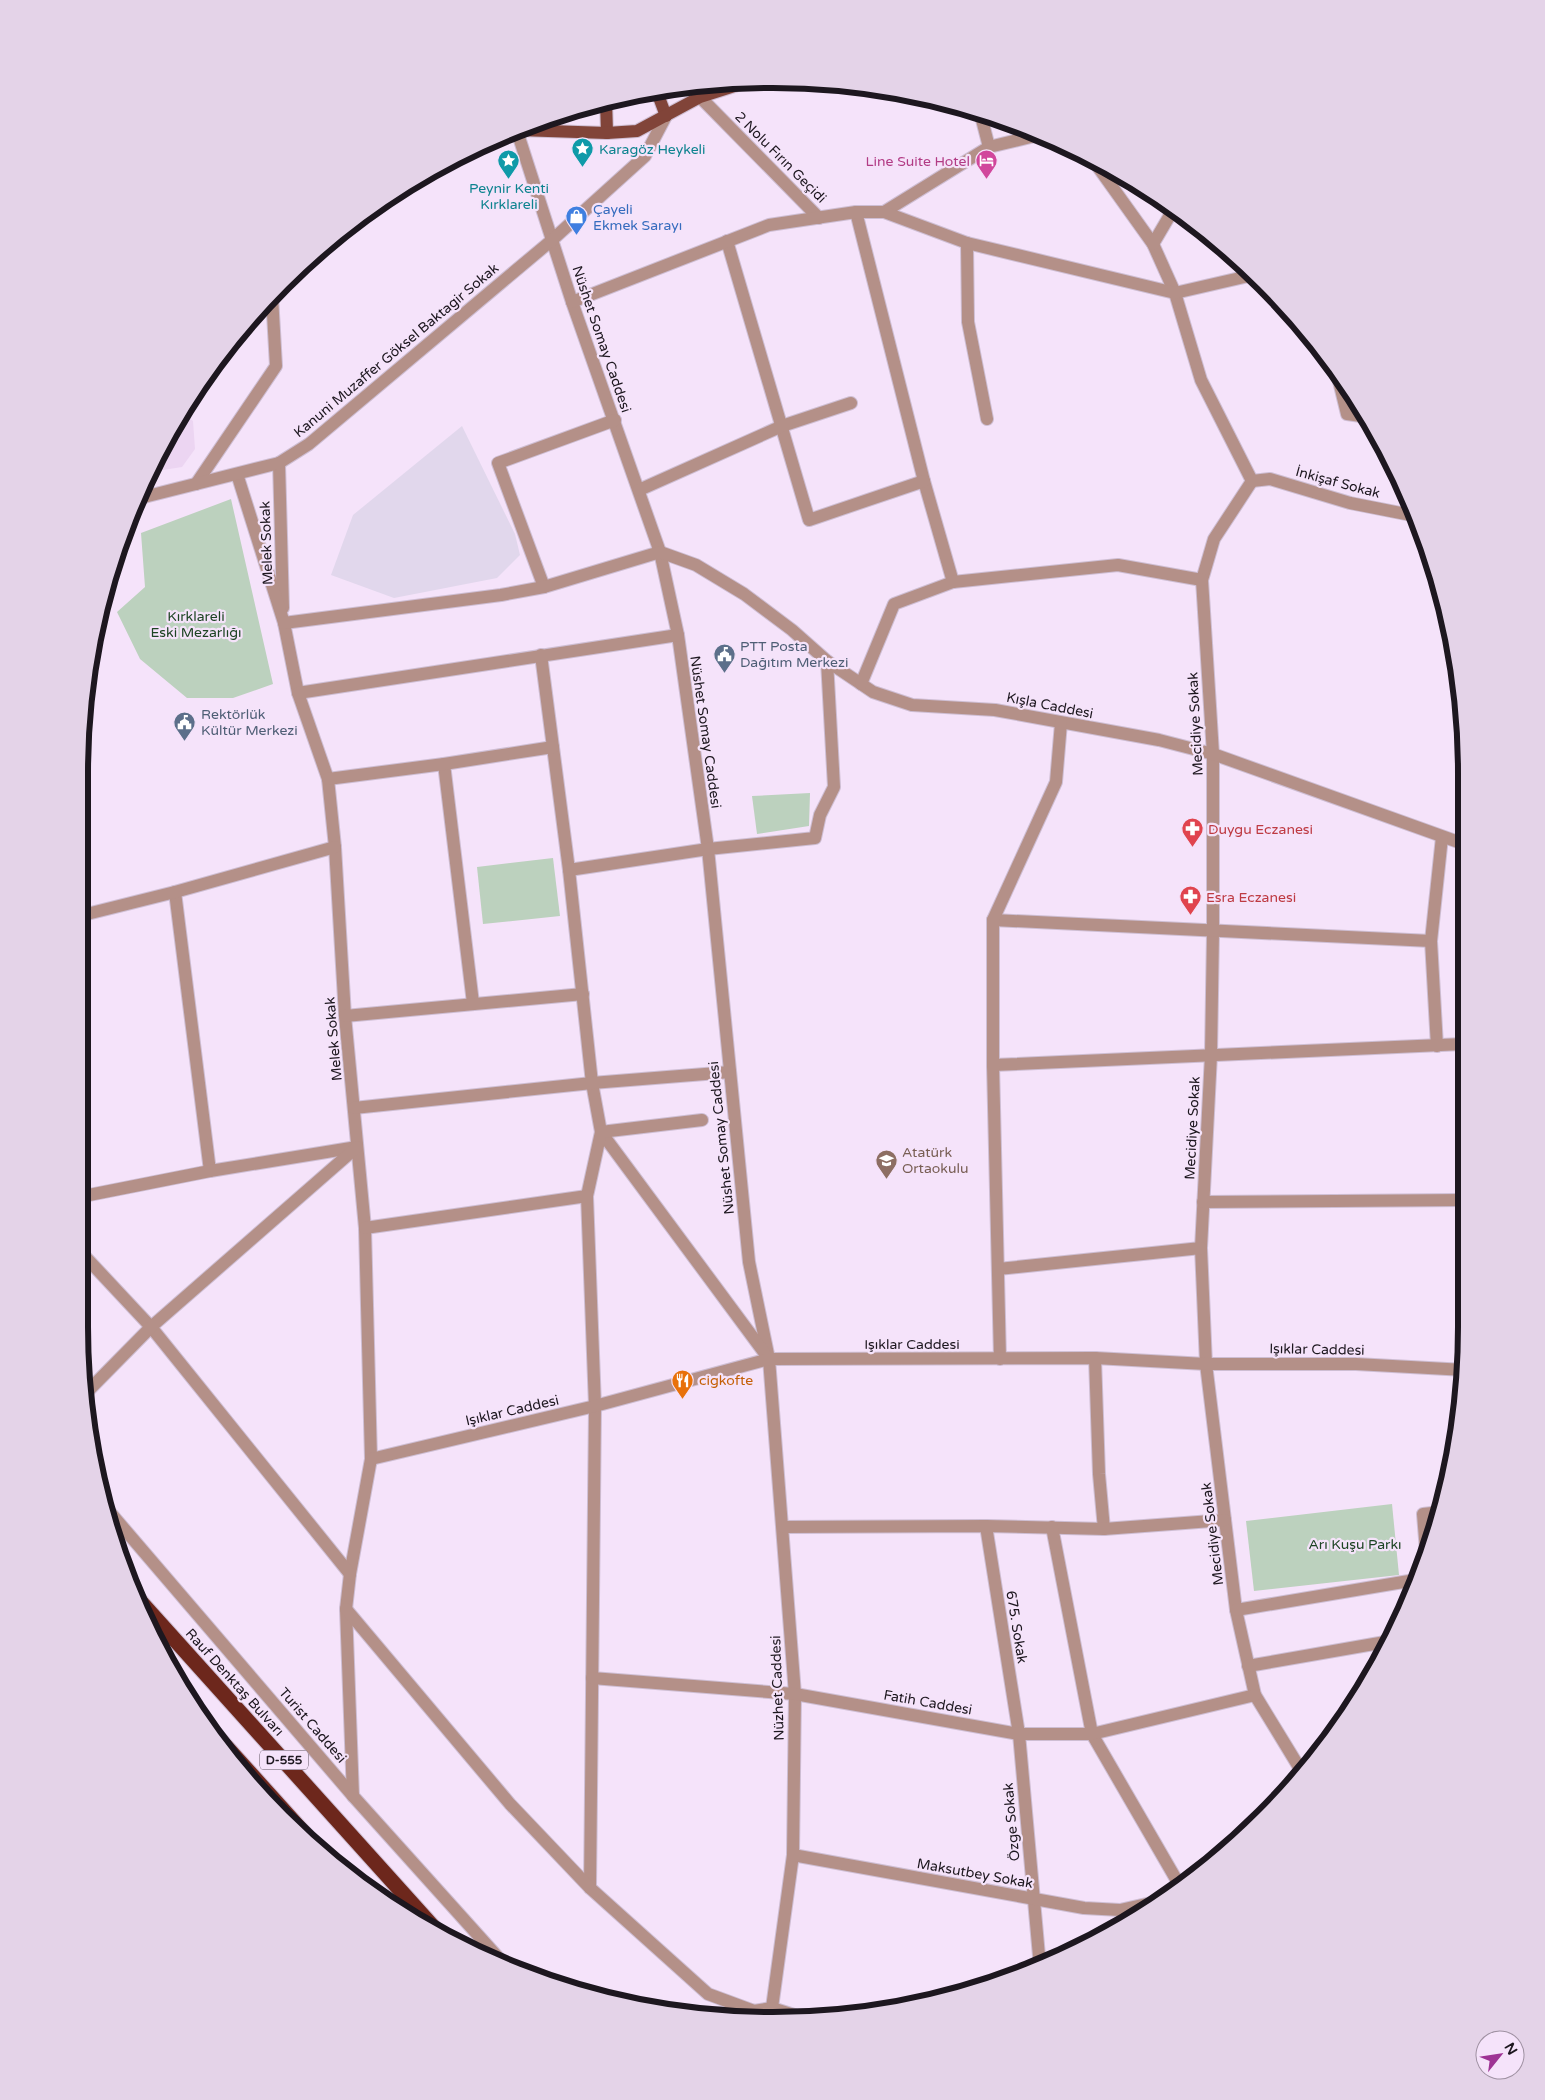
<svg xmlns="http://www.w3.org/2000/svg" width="1545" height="2100" viewBox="0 0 1545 2100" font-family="'Varela Round',sans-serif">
  <rect width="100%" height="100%" fill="#f5e3fa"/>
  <path fill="#e1d7ec" d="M462,426L515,534L520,555L497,578L394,598L331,575L353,515Z"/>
  <path fill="#ecd5f2" d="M182,412L193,421L195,449L182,467L150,472Z"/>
  <g fill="#bcd1be">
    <path d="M231,499L273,684L233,698H187L140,659L117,612L145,587L141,533Z"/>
    <path d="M810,793L809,826L757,834L752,796Z"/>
    <path d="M553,858L560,916L483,924L477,867Z"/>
    <path d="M1392,1504L1399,1575L1254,1591L1246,1521Z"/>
  </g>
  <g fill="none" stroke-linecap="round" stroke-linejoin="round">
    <defs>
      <g id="minor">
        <path d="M700,97L819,218"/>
        <path d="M980,112L989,147"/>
        <path d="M517,131L572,302L660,552L678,635L708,849L749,1262L769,1359L795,1694L793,1855L771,2015"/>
        <path d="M1093,160L1153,244L1175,293L1201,380L1252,481"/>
        <path d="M856,212L924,481L953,582"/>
        <path d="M884,212L989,147L1039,135"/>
        <path d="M727,241L809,520L924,481"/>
        <path d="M967,243L968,322L987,419"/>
        <path d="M1153,244L1173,210"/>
        <path d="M572,302L769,225L856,212H884L967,243L1175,293L1253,275"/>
        <path d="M1338,377L1347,414L1361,416"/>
        <path d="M279,463L283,608"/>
        <path d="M237,474L284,623L298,693L328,779L335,847L345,1016L365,1228L371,1459L350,1574L346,1609L353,1796"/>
        <path d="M1252,481L1214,539L1202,580L1213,754V932L1211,1055L1201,1248L1206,1364L1236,1610L1255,1695L1302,1772"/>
        <path d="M1252,481L1270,479L1350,503L1416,516"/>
        <path d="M196,484L276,366L272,296"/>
        <path d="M639,490L782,426L851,403"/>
        <path d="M136,499L279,463L309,444L552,240L645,156L666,116"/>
        <path d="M544,587L498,463L615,420"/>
        <path d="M284,623L501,595L544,587L660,552L696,565L744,594L792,630L827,661L873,692L912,705L995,710L1159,740L1213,754L1461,843"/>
        <path d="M541,655L569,870L592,1083L601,1132L766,1355"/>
        <path d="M861,684L894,604L953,582L1118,565L1202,580"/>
        <path d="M298,693L678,635"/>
        <path d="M444,764L473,1003"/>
        <path d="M328,779L444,764L553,747"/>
        <path d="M569,870L708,849L815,838L820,815L834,787L827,661"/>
        <path d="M175,892L210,1171"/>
        <path d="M79,916L175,892L335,847"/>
        <path d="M993,920L1431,941"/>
        <path d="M345,1016L583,994"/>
        <path d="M1437,1046L1431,941L1442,837"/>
        <path d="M993,1065L1463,1044"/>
        <path d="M354,1108L592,1083L730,1072"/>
        <path d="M587,1196L601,1132L702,1120"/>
        <path d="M79,1197L210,1171L357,1147"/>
        <path d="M1203,1202L1464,1200"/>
        <path d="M365,1228L587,1196L595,1406L590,1888"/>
        <path d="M79,1250L151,1327L350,1574"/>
        <path d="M998,1269L1201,1248"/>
        <path d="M1095,1358L1099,1474L1104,1529"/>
        <path d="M1000,1359L993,1065V920L1056,782L1061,723"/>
        <path d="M87,1392L151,1327L357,1147"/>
        <path d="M371,1459L595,1406L769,1359L1095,1358L1206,1364H1356L1465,1370"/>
        <path d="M102,1503L353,1796L504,1964"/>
        <path d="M986,1526L1019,1734L1040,1967"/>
        <path d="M783,1527L986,1526L1104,1529L1225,1520"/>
        <path d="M1052,1527L1092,1734L1180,1886"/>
        <path d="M1426,1551L1423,1514L1441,1512"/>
        <path d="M346,1609L510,1804L590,1888L708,1994L754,2011L772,2008L794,2015"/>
        <path d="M1236,1610L1415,1580"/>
        <path d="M1248,1666L1391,1641"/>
        <path d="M592,1678L795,1694L1019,1734H1092L1255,1695"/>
        <path d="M793,1855L1084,1908L1120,1910L1151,1903"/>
        <path d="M697,2015L749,2011"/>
      </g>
      <g id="major">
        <path d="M657,92L666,116"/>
        <path d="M606,100L607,133"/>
        <path d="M519,130L607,133L637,131L700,97L750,81"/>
      </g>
      <g id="highway">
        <path d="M131,1591L436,1930"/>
        <path d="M203,1721L323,1854"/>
      </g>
    </defs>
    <use href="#minor" stroke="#cebed3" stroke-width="14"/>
    <use href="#major" stroke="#cebed3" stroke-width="14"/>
    <use href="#highway" stroke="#cebed3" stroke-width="17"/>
    <use href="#minor" stroke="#b49088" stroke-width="12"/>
    <use href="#major" stroke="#814439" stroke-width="12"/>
    <use href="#highway" stroke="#6d271c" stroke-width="15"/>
  </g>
  <defs>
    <symbol id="sight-pin" viewBox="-11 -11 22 30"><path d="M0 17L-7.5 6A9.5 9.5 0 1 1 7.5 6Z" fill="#0f9aa8" stroke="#f5e3fa"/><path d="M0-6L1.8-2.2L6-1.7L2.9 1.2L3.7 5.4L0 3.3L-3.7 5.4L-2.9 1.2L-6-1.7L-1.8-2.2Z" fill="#fff"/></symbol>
    <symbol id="hotel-pin" viewBox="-11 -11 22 30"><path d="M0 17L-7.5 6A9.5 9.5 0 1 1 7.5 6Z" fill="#d1479c" stroke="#f5e3fa"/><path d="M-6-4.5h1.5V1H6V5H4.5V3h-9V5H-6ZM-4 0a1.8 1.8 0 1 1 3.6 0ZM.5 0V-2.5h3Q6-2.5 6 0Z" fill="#fff"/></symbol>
    <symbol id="shop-pin" viewBox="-11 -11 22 30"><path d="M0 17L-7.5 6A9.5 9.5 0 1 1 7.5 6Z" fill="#3f7fe0" stroke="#f5e3fa"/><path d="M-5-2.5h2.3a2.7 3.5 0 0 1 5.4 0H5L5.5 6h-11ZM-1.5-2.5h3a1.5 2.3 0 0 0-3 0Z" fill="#fff"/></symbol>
    <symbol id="civic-pin" viewBox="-11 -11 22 30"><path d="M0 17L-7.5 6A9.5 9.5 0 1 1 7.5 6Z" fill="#5c6f8a" stroke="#f5e3fa"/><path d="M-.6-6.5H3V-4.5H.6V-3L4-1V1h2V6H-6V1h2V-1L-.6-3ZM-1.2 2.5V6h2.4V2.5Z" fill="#fff"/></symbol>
    <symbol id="pharmacy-pin" viewBox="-11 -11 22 30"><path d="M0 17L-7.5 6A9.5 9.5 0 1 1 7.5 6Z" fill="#e0444e" stroke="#f5e3fa"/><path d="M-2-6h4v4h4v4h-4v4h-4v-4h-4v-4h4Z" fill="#fff"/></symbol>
    <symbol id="school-pin" viewBox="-11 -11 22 30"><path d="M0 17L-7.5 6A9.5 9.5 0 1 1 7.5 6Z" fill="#8d6e63" stroke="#f5e3fa"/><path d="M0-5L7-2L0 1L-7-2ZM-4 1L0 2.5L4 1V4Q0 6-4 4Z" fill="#fff"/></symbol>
    <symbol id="restaurant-pin" viewBox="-11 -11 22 30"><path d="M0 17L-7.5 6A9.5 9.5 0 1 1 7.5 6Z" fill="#e8710a" stroke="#f5e3fa"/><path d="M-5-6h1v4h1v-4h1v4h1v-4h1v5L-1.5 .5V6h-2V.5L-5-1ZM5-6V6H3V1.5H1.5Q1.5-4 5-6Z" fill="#fff"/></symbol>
  </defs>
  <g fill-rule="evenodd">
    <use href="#sight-pin" x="570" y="136" width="25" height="34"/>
    <use href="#sight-pin" x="496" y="148" width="25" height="34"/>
    <use href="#hotel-pin" x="974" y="148" width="25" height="34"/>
    <use href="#shop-pin" x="564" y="204" width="25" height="34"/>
    <use href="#civic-pin" x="712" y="642" width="25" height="34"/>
    <use href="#civic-pin" x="172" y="710" width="25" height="34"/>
    <use href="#pharmacy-pin" x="1180" y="816" width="25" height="34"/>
    <use href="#pharmacy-pin" x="1178" y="884" width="25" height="34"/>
    <use href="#school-pin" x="874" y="1148" width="25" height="34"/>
    <use href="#restaurant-pin" x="670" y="1368" width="25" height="34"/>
  </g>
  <g text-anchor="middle" stroke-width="4.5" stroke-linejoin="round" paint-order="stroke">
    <rect fill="#f5e3fa" stroke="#5e5461" stroke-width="1" x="260" y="1750.5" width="48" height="19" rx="4"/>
    <g font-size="12" font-weight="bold" fill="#1d171f">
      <text x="284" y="1764">D-555</text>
    </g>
    <g font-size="14" fill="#0d838f" stroke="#f5e3fa" text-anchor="start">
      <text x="599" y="154">Karagöz Heykeli</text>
      <text x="509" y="193" text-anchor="middle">Peynir Kenti<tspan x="509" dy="16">Kırklareli</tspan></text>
    </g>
    <g font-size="14" fill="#1d171f" stroke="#f5e3fa">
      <text transform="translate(781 157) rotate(45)" y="5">2 Nolu Fırın Geçidi</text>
      <text transform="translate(602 339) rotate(71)" y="5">Nüshet Somay Caddesi</text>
      <text transform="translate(396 350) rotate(-40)" y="5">Kanuni Muzaffer Göksel Baktagir Sokak</text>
      <text transform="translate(1338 482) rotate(15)" y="5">İnkişaf Sokak</text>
      <text transform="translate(266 543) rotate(-92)" y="5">Melek Sokak</text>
      <text transform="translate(1050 705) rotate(11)" y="5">Kışla Caddesi</text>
      <text transform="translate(1195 724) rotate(-93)" y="5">Mecidiye Sokak</text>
      <text transform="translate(706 732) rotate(82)" y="5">Nüshet Somay Caddesi</text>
      <text transform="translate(333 1039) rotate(-95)" y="5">Melek Sokak</text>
      <text transform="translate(1192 1128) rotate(-87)" y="5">Mecidiye Sokak</text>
      <text transform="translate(721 1138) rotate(-96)" y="5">Nüshet Somay Caddesi</text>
      <text x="912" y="1349">Işıklar Caddesi</text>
      <text transform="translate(1317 1349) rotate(1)" y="5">Işıklar Caddesi</text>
      <text transform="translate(512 1410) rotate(-13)" y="5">Işıklar Caddesi</text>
      <text transform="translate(1212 1534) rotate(-97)" y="5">Mecidiye Sokak</text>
      <text transform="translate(1017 1627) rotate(81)" y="5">675. Sokak</text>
      <text transform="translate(235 1682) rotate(48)" y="5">Rauf Denktaş Bulvarı</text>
      <text transform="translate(777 1688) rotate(-92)" y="5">Nüzhet Caddesi</text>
      <text transform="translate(928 1702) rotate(10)" y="5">Fatih Caddesi</text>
      <text transform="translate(313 1725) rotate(49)" y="5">Turist Caddesi</text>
      <text transform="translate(1011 1822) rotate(-95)" y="5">Özge Sokak</text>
      <text transform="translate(975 1873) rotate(10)" y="5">Maksutbey Sokak</text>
    </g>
    <g font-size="14" fill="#b23c85" stroke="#f5e3fa" text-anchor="end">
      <text x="970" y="166">Line Suite Hotel</text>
    </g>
    <g font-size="14" fill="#366cbe" stroke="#f5e3fa" text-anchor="start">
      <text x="593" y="214">Çayeli<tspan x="593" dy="16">Ekmek Sarayı</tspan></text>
    </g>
    <g font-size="14" fill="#1d4423" stroke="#f5e3fa">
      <text x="196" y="621">Kırklareli<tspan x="196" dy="16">Eski Mezarlığı</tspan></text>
      <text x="1355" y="1549">Arı Kuşu Parkı</text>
    </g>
    <g font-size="14" fill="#4e5e75" stroke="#f5e3fa" text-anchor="start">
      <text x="740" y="651">PTT Posta<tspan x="740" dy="16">Dağıtım Merkezi</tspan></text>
      <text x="201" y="719">Rektörlük<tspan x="201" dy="16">Kültür Merkezi</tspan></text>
    </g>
    <g font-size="14" fill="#be3a42" stroke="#f5e3fa" text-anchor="start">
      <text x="1208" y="834">Duygu Eczanesi</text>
      <text x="1206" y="902">Esra Eczanesi</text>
    </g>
    <g font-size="14" fill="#785e54" stroke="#f5e3fa" text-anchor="start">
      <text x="902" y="1157">Atatürk<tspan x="902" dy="16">Ortaokulu</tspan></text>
    </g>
    <g font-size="14" fill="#c56008" stroke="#f5e3fa" text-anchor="start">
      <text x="699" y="1385">cigkofte</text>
    </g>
  </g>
  <path d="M0 0H1545V2100H0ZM773 88H773A685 685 0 0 1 1458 773V1327A685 685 0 0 1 773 2012H773A685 685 0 0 1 88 1327V773A685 685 0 0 1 773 88Z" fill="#e4d3e8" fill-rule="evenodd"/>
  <path fill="none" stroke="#1d171f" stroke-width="6" d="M773 88H773A685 685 0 0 1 1458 773V1327A685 685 0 0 1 773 2012H773A685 685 0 0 1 88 1327V773A685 685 0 0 1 773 88Z"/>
  <g transform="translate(1500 2055) rotate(60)"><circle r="24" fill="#f5e3fa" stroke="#9f91a2"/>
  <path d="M0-4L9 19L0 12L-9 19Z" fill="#9e3394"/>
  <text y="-8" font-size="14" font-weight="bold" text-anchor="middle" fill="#1d171f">N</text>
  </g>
</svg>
